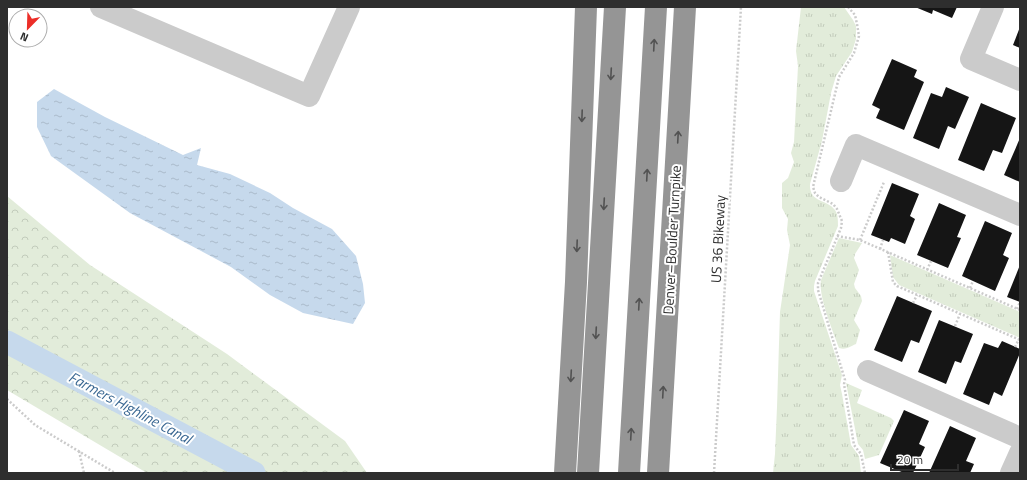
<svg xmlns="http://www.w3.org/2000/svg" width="1027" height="480" viewBox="0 0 1027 480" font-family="'Titillium Web',sans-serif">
  <defs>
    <pattern id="grass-tufts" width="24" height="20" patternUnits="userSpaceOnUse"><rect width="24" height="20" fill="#e2ecda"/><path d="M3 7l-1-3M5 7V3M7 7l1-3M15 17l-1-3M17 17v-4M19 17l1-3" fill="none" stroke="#c2cbbb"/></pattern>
    <pattern id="forest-crowns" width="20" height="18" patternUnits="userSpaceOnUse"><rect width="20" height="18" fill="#e2ecda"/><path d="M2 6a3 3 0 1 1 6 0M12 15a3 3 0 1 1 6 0" fill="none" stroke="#c2cbbb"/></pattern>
    <pattern id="water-ripples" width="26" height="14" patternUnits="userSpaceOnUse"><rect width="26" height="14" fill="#c6d9ec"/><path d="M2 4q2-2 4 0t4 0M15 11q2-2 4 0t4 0" fill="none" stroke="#aabbcb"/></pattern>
  </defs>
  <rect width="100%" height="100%" fill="#fff"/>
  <g fill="url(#grass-tufts)">
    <path d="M801,7H844L853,20L856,26V39L852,52L836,76L831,93L822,141L810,184C809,203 827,199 835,210C838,214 838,221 838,226L815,281L814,286V291L842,375L840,385L842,394L851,445L859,456L861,473H773L775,454L777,407L780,312L790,245L787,230L788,219L782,208V183L788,178L794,162L791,153L794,142L798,66L796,51Z"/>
    <path d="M839,238L862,243L855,254L854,258L859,270L854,284L855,288L861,296L862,301L854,320L860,330L856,344C849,347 846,350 839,348C833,331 818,296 821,280Z"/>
    <path d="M890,255L1020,312V338L899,285L893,277Z"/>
    <path d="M846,383L862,390L857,403L891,418L894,421L879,455L865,459L863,450L858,444Z"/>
  </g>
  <path fill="url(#forest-crowns)" d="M7,196L90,265L227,354L345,441L367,473H147L7,390Z"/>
  <path fill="url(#water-ripples)" d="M54,89L105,117L183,155L201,148L197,165L230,174L270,193L293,208L332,229L356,256L363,284L365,303L353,324L303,313L270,295L231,267L130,213L51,156L37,127V102Z"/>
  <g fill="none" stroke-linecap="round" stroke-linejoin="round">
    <path stroke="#c6d9ec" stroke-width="23" d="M7,342L254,473"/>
  </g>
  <g fill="#151515">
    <path d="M915,7H957L952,18L933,10L932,14Z"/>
    <path d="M1020,27V48L1013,45Z"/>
    <path d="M892,59L917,70L914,77L924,82L904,130L876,118L880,109L872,105Z"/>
    <path d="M946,87L969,97L955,129L948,126L939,149L913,138L931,93L942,97Z"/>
    <path d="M981,103L1016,118L1002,153L993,150L984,171L958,160Z"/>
    <path d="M1020,138V182L1004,175Z"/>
    <path d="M892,183L919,194L910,216L915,219L905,244L891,238L889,242L871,235Z"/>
    <path d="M939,203L966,215L957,237L961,238L948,268L917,255Z"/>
    <path d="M985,221L1012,233L1003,255L1009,258L995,291L962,276Z"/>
    <path d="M1020,265V302L1007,297Z"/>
    <path d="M897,296L932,311L919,343L911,340L902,362L874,350Z"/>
    <path d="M939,320L973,334L961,363L955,361L946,384L918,372Z"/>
    <path d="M1002,341L1020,349V353L1002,396L994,392L989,405L963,394L984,343L998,348Z"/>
    <path d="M904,410L929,421L919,444L925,447L913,473H904L880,463Z"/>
    <path d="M950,426L976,438L966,461L974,464L970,473H929Z"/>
  </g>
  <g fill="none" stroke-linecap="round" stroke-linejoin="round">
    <g stroke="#cbcbcb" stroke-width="2.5" stroke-dasharray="2 2" stroke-linecap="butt">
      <path d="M848,7L855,15L857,24L859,36L854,53L839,77L813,187L815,193L819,197L833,204L837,209L842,221L841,228L818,283V290L845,380L844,384L854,445L861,454L865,473"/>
      <path d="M837,236L860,240L1020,310"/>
      <path d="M860,240L884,182"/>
      <path d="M880,249L883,240"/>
      <path d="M888,252L893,282L897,286L1020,340"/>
      <path d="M927,270L931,261"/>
      <path d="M970,288L973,281"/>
      <path d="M913,303L917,295"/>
      <path d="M1017,309L1020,302"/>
      <path d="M955,326L960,314"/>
      <path d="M1015,347L1019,339"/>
      <path d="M7,399L35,425L115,473"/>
      <path d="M79,451L84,473"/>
      <path d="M714,473L741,7"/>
    </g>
    <g stroke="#cbcbcb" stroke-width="22">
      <path d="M101,7L309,96L349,7"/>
      <path d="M993,7L971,59L1020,80"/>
      <path d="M841,181L856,145L1020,215"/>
      <path d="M868,371L1020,438"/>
      <path d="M1011,473L1020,453"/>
    </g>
    <g stroke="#959595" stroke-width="22">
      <path d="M565,473L576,282L586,7"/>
      <path d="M588,473L615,7"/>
      <path d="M629,473L656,7"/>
      <path d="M658,473L685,7"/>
    </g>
  </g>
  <defs><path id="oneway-shaft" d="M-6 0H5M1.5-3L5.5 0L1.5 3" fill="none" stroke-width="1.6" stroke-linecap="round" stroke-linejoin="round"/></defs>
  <g stroke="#525252">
    <use href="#oneway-shaft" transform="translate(654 45) rotate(-87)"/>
    <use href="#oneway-shaft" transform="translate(611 74) rotate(93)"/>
    <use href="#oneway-shaft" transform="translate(582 116) rotate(92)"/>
    <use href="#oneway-shaft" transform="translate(678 137) rotate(-87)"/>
    <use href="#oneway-shaft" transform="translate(647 175) rotate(-87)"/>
    <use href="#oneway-shaft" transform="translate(604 204) rotate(93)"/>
    <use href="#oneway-shaft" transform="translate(577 246) rotate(92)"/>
    <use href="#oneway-shaft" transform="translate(639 304) rotate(-87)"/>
    <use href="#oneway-shaft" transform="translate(596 333) rotate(93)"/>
    <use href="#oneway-shaft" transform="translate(571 376) rotate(93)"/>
    <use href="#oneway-shaft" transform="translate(663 392) rotate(-87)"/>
    <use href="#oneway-shaft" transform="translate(631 434) rotate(-87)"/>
  </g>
  <g text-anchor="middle" stroke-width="4" stroke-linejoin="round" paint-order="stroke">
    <g font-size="14" fill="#2e2e2e" stroke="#fff">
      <text transform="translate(718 239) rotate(-87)" y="5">US 36 Bikeway</text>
      <text transform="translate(672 240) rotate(-87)" y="5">Denver–Boulder Turnpike</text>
    </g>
    <g font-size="15" font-style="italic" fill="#396792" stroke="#fff">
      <text transform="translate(130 408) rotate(28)" y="5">Farmers Highline Canal</text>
    </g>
  </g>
  <rect width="1027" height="480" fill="none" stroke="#2e2e2e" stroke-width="16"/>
  <g transform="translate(28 28) rotate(203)"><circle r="19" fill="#ffffff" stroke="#ababab"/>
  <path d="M0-3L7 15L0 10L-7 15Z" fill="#ec2e28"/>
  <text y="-6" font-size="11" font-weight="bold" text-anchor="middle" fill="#2e2e2e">N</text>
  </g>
  <path d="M891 464v6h67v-6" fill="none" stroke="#2e2e2e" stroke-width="2"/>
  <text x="897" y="464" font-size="12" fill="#2e2e2e" stroke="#ffffff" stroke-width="3" paint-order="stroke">20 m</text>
</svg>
